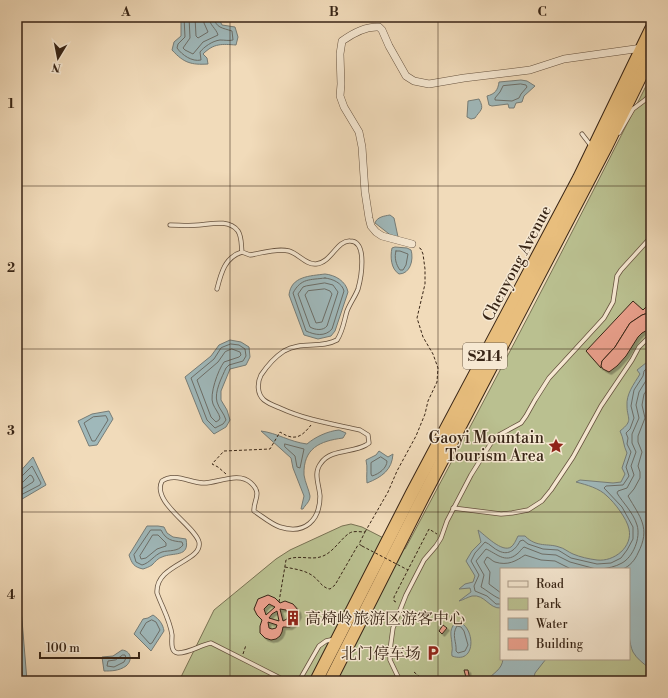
<svg xmlns="http://www.w3.org/2000/svg" width="668" height="698" viewBox="0 0 668 698" font-family="'Libre Bodoni','Noto Serif SC',serif">
  <defs>
    <filter id="shadow"><feDropShadow dx="2.5" dy="2.5" stdDeviation="0" flood-color="#0004"/></filter>
  </defs>
  <rect width="100%" height="100%" fill="#f1dbba"/>
  <filter id="stains"><feTurbulence type="fractalNoise" baseFrequency=".005" numOctaves="4"/><feColorMatrix values="0 0 0 0 .2 0 0 0 0 .09 0 0 0 0 .02 0 0 0 .5 -.17"/></filter>
  <radialGradient id="worn" r=".72"><stop offset=".6" stop-color="#630" stop-opacity="0"/><stop offset="1" stop-color="#630" stop-opacity=".3"/></radialGradient>
  <path fill="#bac090" stroke="#797253" fill-rule="evenodd" d="M651,76V681H179L214,610L276,559L290,550L342,526L351,524L362,527L405,549C489,392 572,235 651,76ZM501,569H629V659H501Z"/>
  <g fill="#9fb8ba" stroke="#767d78">
    <path d="M181,17H218L222,25L235,27L238,37L236,45C222,44 214,43 203,54L207,58L208,64C191,65 184,63 172,50L174,42L181,36Z"/>
    <path d="M521,80L527,81L535,86L524,96L522,102L516,103L514,108H509L508,104L492,106L489,105L487,96C495,94 498,90 499,82Z"/>
    <path d="M479,99C485,110 480,110 475,118L471,119L467,117L468,101Z"/>
    <path d="M390,215L394,218L398,237H393L375,223C377,217 384,216 390,215Z"/>
    <path d="M395,247L407,248L411,250C414,260 410,274 399,274C391,269 390,257 392,248Z"/>
    <path d="M325,274C335,275 346,281 348,292L335,331L331,336L318,339L304,335L289,295C291,276 310,276 325,274Z"/>
    <path d="M230,340L241,342L249,347L250,357L246,365L230,369L221,391V400L227,410L230,420L226,427L214,434L203,422L185,377L211,356L219,345Z"/>
    <path d="M651,359V665L649,668C643,663 637,659 633,652C625,635 629,590 629,569H501V608C489,609 485,594 472,596C468,597 463,600 459,601L471,592L470,588L459,589L465,584L473,582L475,576L466,561L472,551L481,542L478,530C485,535 502,553 511,547C514,545 516,540 518,536H525C537,548 548,543 559,547C564,548 568,552 573,554C580,557 589,559 597,560C614,562 633,547 629,529C627,519 615,503 607,496C599,488 587,485 576,482L580,480L613,483L621,482L625,474L622,468L627,453C623,445 624,439 620,431C634,420 627,419 627,406C626,394 634,384 640,374L637,370Z"/>
    <path d="M109,411L113,419L97,445L89,446L78,421L92,414Z"/>
    <path d="M339,430L346,433L343,438C320,441 303,448 304,475C305,482 309,490 310,496C310,502 305,505 303,509H301L304,496L293,468L291,458L261,431C277,433 290,442 307,444C315,437 328,431 339,430Z"/>
    <path d="M379,451L388,457L393,454C392,470 382,477 367,483C366,475 368,468 366,460L376,455Z"/>
    <path d="M33,457L46,485L17,502V475Z"/>
    <path d="M147,526H158L164,527L167,533L173,537L186,539C190,558 173,552 162,557C158,558 155,562 152,565C149,567 146,568 143,569C134,567 132,564 129,555Z"/>
    <path d="M17,603L21,608L27,681H17Z"/>
    <path d="M153,615C159,619 163,624 164,631L151,651L134,634L143,619L148,618Z"/>
    <path d="M459,622C475,627 477,665 452,656C451,652 453,650 452,646C452,637 448,631 455,623Z"/>
    <path d="M122,650C131,651 133,660 126,666C119,671 111,671 104,671L102,657L113,656Z"/>
    <path d="M503,659H546L535,673L533,681H486C493,673 502,670 503,659Z"/>
  </g>
  <g fill="none" stroke-linecap="round" stroke-linejoin="round">
    <g stroke="#6c6e68" stroke-width="1">
      <path d="M184,17L185,37L178,44L177,48C182,55 192,62 201,60L200,52C204,47 212,41 220,40C225,40 229,41 233,40L232,31C223,28 215,28 214,17"/>
      <path d="M189,17L190,38L183,48L185,50L193,54L203,42L218,35C216,28 209,25 209,17"/>
      <path d="M195,17L196,36L198,38L208,32L204,23L203,17"/>
      <path d="M521,84L526,85L527,87L521,94L519,98L512,101L495,100V98L500,92L503,86Z"/>
      <path d="M396,251H400L408,254L406,265L403,270H400C396,265 394,257 396,251Z"/>
      <path d="M325,278C333,279 342,283 344,291L332,329C325,337 315,335 306,331L293,293C301,278 310,280 325,278Z"/>
      <path d="M325,283L333,285L338,292L327,326C323,331 315,330 310,327L298,294L303,287L306,286Z"/>
      <path d="M325,289L330,291L332,294L322,322L316,323L305,295L308,291Z"/>
      <path d="M231,344L239,345L245,349L246,356L243,361L229,365L226,368C222,377 214,392 217,402C219,409 224,413 226,420L223,424L215,428L207,420L191,378L214,359L221,348Z"/>
      <path d="M232,349L240,352L241,355L239,357L224,362C218,370 209,395 213,404C215,409 219,413 220,418L219,420L216,422L211,417L197,380L218,362L225,352Z"/>
      <path d="M106,416L108,420L95,441H92L84,423L93,417Z"/>
      <path d="M285,444L304,449L300,468L297,467L295,456L285,447Z"/>
      <path d="M381,457L387,461C387,468 379,474 372,476L371,474V463Z"/>
      <path d="M17,478L21,477L32,466L41,483L40,485L17,497"/>
      <path d="M17,483L23,482L30,475L32,476L34,480L33,482L17,492"/>
      <path d="M151,530H161C166,540 172,541 182,542L183,545C178,552 169,550 162,552C154,555 150,563 142,565L136,562L134,555Z"/>
      <path d="M153,535H158L166,543V546L157,549L146,558L141,559L140,556Z"/>
      <path d="M601,569C608,568 615,567 622,563C633,557 641,538 637,525C633,512 623,503 617,493L618,491L627,488L634,475L631,466L636,452L632,443V434L639,418L636,405L639,392L647,379L649,373L651,371"/>
      <path d="M623,569C630,566 635,560 638,553C651,528 640,517 628,496L634,489L640,478V472L638,466L642,452L638,442V436L645,418L642,405L644,394L651,385"/>
      <path d="M501,593L489,584L490,572L484,562L487,557C490,558 492,561 495,562C508,566 516,561 525,555L541,560L555,561L571,569"/>
      <path d="M501,599C497,599 485,589 481,587L484,575L476,561L486,549C496,553 505,564 517,554C520,552 521,549 524,547L542,554L556,555L570,562L596,569"/>
      <path d="M501,604H496L487,596L475,591L474,586L479,575L471,561L475,553L485,542C490,544 494,549 499,551C509,556 516,549 520,541L523,540L528,544L543,549L558,550L571,558L597,564L611,563L621,558L627,550L633,539V527L622,507L604,488L606,486L623,485L629,476L626,467L631,452L627,444L628,438L626,433L630,429L634,418L631,406L634,390L643,376L644,371L651,364"/>
      <path d="M17,610L23,681"/>
      <path d="M152,620L156,622L160,630L152,643L150,644L140,633L146,623Z"/>
      <path d="M457,626L461,627L464,631L468,645L465,651L458,653L456,651C457,642 451,635 457,626Z"/>
      <path d="M123,655H125L126,658L124,662L114,667L107,666L108,661L115,660Z"/>
    </g>
  </g>
  <g fill="#e99f8b" stroke="#382516" fill-rule="evenodd" filter="url(#shadow)">
    <path d="M633,301L643,310L650,303L651,312L642,315L630,323L615,347L602,361L601,368L586,351Z"/>
    <path d="M651,312V328L642,333L638,337L626,356L617,366L609,372L603,369L601,366L602,361L615,347L630,323L642,315Z"/>
    <path d="M268,595L275,598L280,603L285,601L293,604L298,610L299,615L294,624L290,627H283L282,632L280,636L276,639L271,640L265,638L260,633V626L262,620L257,615L254,609L258,599ZM269,604L275,607L266,615L264,609ZM280,609L286,610L288,613L287,619L283,621ZM277,611L279,621L269,618L272,614ZM268,622L277,625L276,628L272,629L269,628Z"/>
    <path d="M443,625L447,628L442,634L439,631Z"/>
    <path d="M464,670H468L470,681H467Z"/>
  </g>
  <g fill="none" stroke-linecap="round" stroke-linejoin="round">
    <defs>
      <g id="service">
        <path d="M619,133L633,109L645,100L651,94"/>
        <path d="M582,134L592,147"/>
        <path d="M170,225C179,225 189,226 199,225C211,224 229,219 238,231C242,237 241,245 242,252L250,255C262,253 277,248 289,251C299,254 306,265 316,264C331,263 337,240 350,241C368,241 361,278 358,289C355,297 350,303 347,311C344,321 343,331 337,340C321,349 301,341 284,351C275,357 267,366 261,375C257,383 257,394 264,400C269,404 275,406 280,408C306,420 333,424 360,430L368,435L369,443L366,445C352,453 331,449 321,463C313,473 319,484 320,496C320,520 305,535 280,527C271,524 262,516 254,511C253,500 263,494 251,483C239,471 218,483 204,483C190,483 175,472 162,481C151,502 195,526 199,542C203,562 155,564 157,593C162,607 170,620 172,635C172,641 170,652 178,653C190,653 200,645 211,643L286,681"/>
        <path d="M217,289C221,273 225,257 242,252"/>
        <path d="M453,508L501,514L512,513L528,510L542,501L551,490L573,457L601,406L632,360L639,347L647,339L651,337"/>
        <path d="M299,681L319,646L326,641L335,639"/>
        <path d="M400,681L390,660V650L393,628L406,595L424,560L436,546L441,538L447,521L471,475L491,443L499,435L521,423L526,416L535,400L549,378L604,318L613,302L617,276L621,270L651,237"/>
        <path d="M590,681L597,679L605,681"/>
      </g>
      <path id="minor" d="M412,244L382,236L376,232L371,226L369,218L365,192L362,147L359,132L344,107L340,96L341,84L340,54L342,41C353,33 365,26 379,27L382,30L389,46L406,76L414,81L429,84L464,78L530,70L564,59L642,48"/>
      <g id="trunk">
        <path d="M316,681L412,493L579,178L651,29"/>
        <path d="M330,681L423,497L606,147L651,55"/>
      </g>
    </defs>
    <use href="#service" stroke="#66523f" stroke-width="5"/>
    <use href="#minor" stroke="#66523f" stroke-width="8"/>
    <use href="#trunk" stroke="#382516" stroke-width="14"/>
    <g stroke="#382516" stroke-width="1" stroke-dasharray="3 2" stroke-linecap="butt">
      <path d="M226,474L218,467L212,464L224,451L270,449L280,432C294,441 301,438 311,425"/>
      <path d="M365,532L388,492L397,471L416,436L425,414L428,401L437,382L438,368L433,354L423,337L417,318L425,284V269L423,254L421,249L418,247"/>
      <path d="M285,567C294,569 305,570 313,576C319,580 322,588 330,589L335,585L358,545"/>
      <path d="M279,602L286,560C298,554 312,561 323,556C334,552 344,534 352,532C356,531 361,532 365,532L359,544L362,546"/>
      <path d="M396,602L394,601V597L429,529L437,534"/>
      <path d="M243,654L246,645"/>
      <path d="M414,672L421,678L422,681"/>
    </g>
    <use href="#service" stroke="#f6e8d2" stroke-width="3.5"/>
    <use href="#minor" stroke="#f6e8d2" stroke-width="7"/>
    <use href="#trunk" stroke="#e8be7d" stroke-width="12"/>
    <path stroke="#382516" stroke-width="1" stroke-dasharray="3 2" stroke-linecap="butt" d="M362,546L408,570"/>
  </g>
  <path fill="none" stroke="#382516" stroke-width="1" stroke-opacity="0.55" d="M230,17V681M438,17V681M17,186H651M17,349H651M17,512H651"/>
  <defs>
    <symbol id="sight-bare" viewBox="-9 -9 18 18"><path d="M0-6L1.8-2.2L6-1.7L2.9 1.2L3.7 5.4L0 3.3L-3.7 5.4L-2.9 1.2L-6-1.7L-1.8-2.2Z" fill="#8f2418" stroke="#f6e8d2" stroke-width="2.5" paint-order="stroke"/></symbol>
    <symbol id="building-bare" viewBox="-9 -9 18 18"><path d="M-4-6H4V6H1V3H-1V6H-4ZM-2.5-4.3h1.7v1.8h-1.7ZM.8-4.3h1.7v1.8H.8ZM-2.5-1h1.7V.8h-1.7ZM.8-1h1.7V.8H.8Z" fill="#8f2418" stroke="#f6e8d2" stroke-width="2.5" paint-order="stroke"/></symbol>
    <symbol id="parking-bare" viewBox="-9 -9 18 18"><path d="M-3.5-5.5H1a3.5 3.5 0 0 1 0 7H-1V5.5H-3.5ZM-1-3.4V-.6H.8a1.4 1.4 0 0 0 0-2.8Z" fill="#8f2418" stroke="#f6e8d2" stroke-width="2.5" paint-order="stroke"/></symbol>
  </defs>
  <g fill-rule="evenodd">
    <use href="#sight-bare" x="545" y="435" width="22" height="22"/>
    <use href="#building-bare" x="282" y="607" width="22" height="22"/>
    <use href="#parking-bare" x="422" y="642" width="22" height="22"/>
  </g>
  <g text-anchor="middle" stroke-width="3" stroke-linejoin="round" paint-order="stroke">
    <rect fill="#f6e8d2" stroke="#71604e" stroke-width="1" x="463" y="343" width="44" height="26" rx="3"/>
    <g font-size="15" font-weight="bold" fill="#382516">
      <text x="485" y="361">S214</text>
    </g>
    <g font-size="16" fill="#382516" stroke="#f6e8d2">
      <text transform="translate(516 263) rotate(-62)" y="6">Chenyong Avenue</text>
    </g>
    <g font-size="16" fill="#382516" stroke="#f6e8d2" text-anchor="end">
      <text x="544" y="443">Gaoyi Mountain<tspan x="544" dy="18">Tourism Area</tspan></text>
      <text x="305" y="624" text-anchor="start">高椅岭旅游区游客中心</text>
      <text x="421" y="659">北门停车场</text>
    </g>
  </g>
  <rect width="668" height="698" fill="none" stroke="#f1dbba" stroke-width="44"/>
  <rect x="500" y="568" width="130" height="92" fill="#f6e8d2" stroke="#aa9a87"/>
  <rect x="508" y="581" width="20" height="6" fill="#f6e8d2" stroke="#aa9a87"/>
  <text x="536" y="588" font-size="12" fill="#382516">Road</text>
  <rect x="508" y="598" width="20" height="12" fill="#bac090" stroke="#aa9a87"/>
  <text x="536" y="608" font-size="12" fill="#382516">Park</text>
  <rect x="508" y="618" width="20" height="12" fill="#9fb8ba" stroke="#aa9a87"/>
  <text x="536" y="628" font-size="12" fill="#382516">Water</text>
  <rect x="508" y="638" width="20" height="12" fill="#e99f8b" stroke="#aa9a87"/>
  <text x="536" y="648" font-size="12" fill="#382516">Building</text>
  <g transform="translate(58 58) rotate(190)" stroke="#f6e8d2" stroke-width="3" paint-order="stroke">
  <path d="M0-3L7 15L0 10L-7 15Z" fill="#382516"/>
  <text y="-6" font-size="11" font-weight="bold" text-anchor="middle" fill="#382516">N</text>
  </g>
  <path d="M40 652v6h99v-6" fill="none" stroke="#382516" stroke-width="2"/>
  <text x="46" y="652" font-size="12" fill="#382516" stroke="#f6e8d2" stroke-width="3" paint-order="stroke">100 m</text>
  <rect x="22" y="22" width="624" height="654" fill="none" stroke="#382516" stroke-width="1.5"/>
  <g font-size="13" text-anchor="middle" font-weight="bold" fill="#382516">
    <text x="126" y="16">A</text>
    <text x="334" y="16">B</text>
    <text x="542" y="16">C</text>
    <text x="11" y="108">1</text>
    <text x="11" y="272">2</text>
    <text x="11" y="435">3</text>
    <text x="11" y="599">4</text>
  </g>
  <rect width="100%" height="100%" filter="url(#stains)"/>
  <rect width="100%" height="100%" fill="url(#worn)"/>
</svg>
